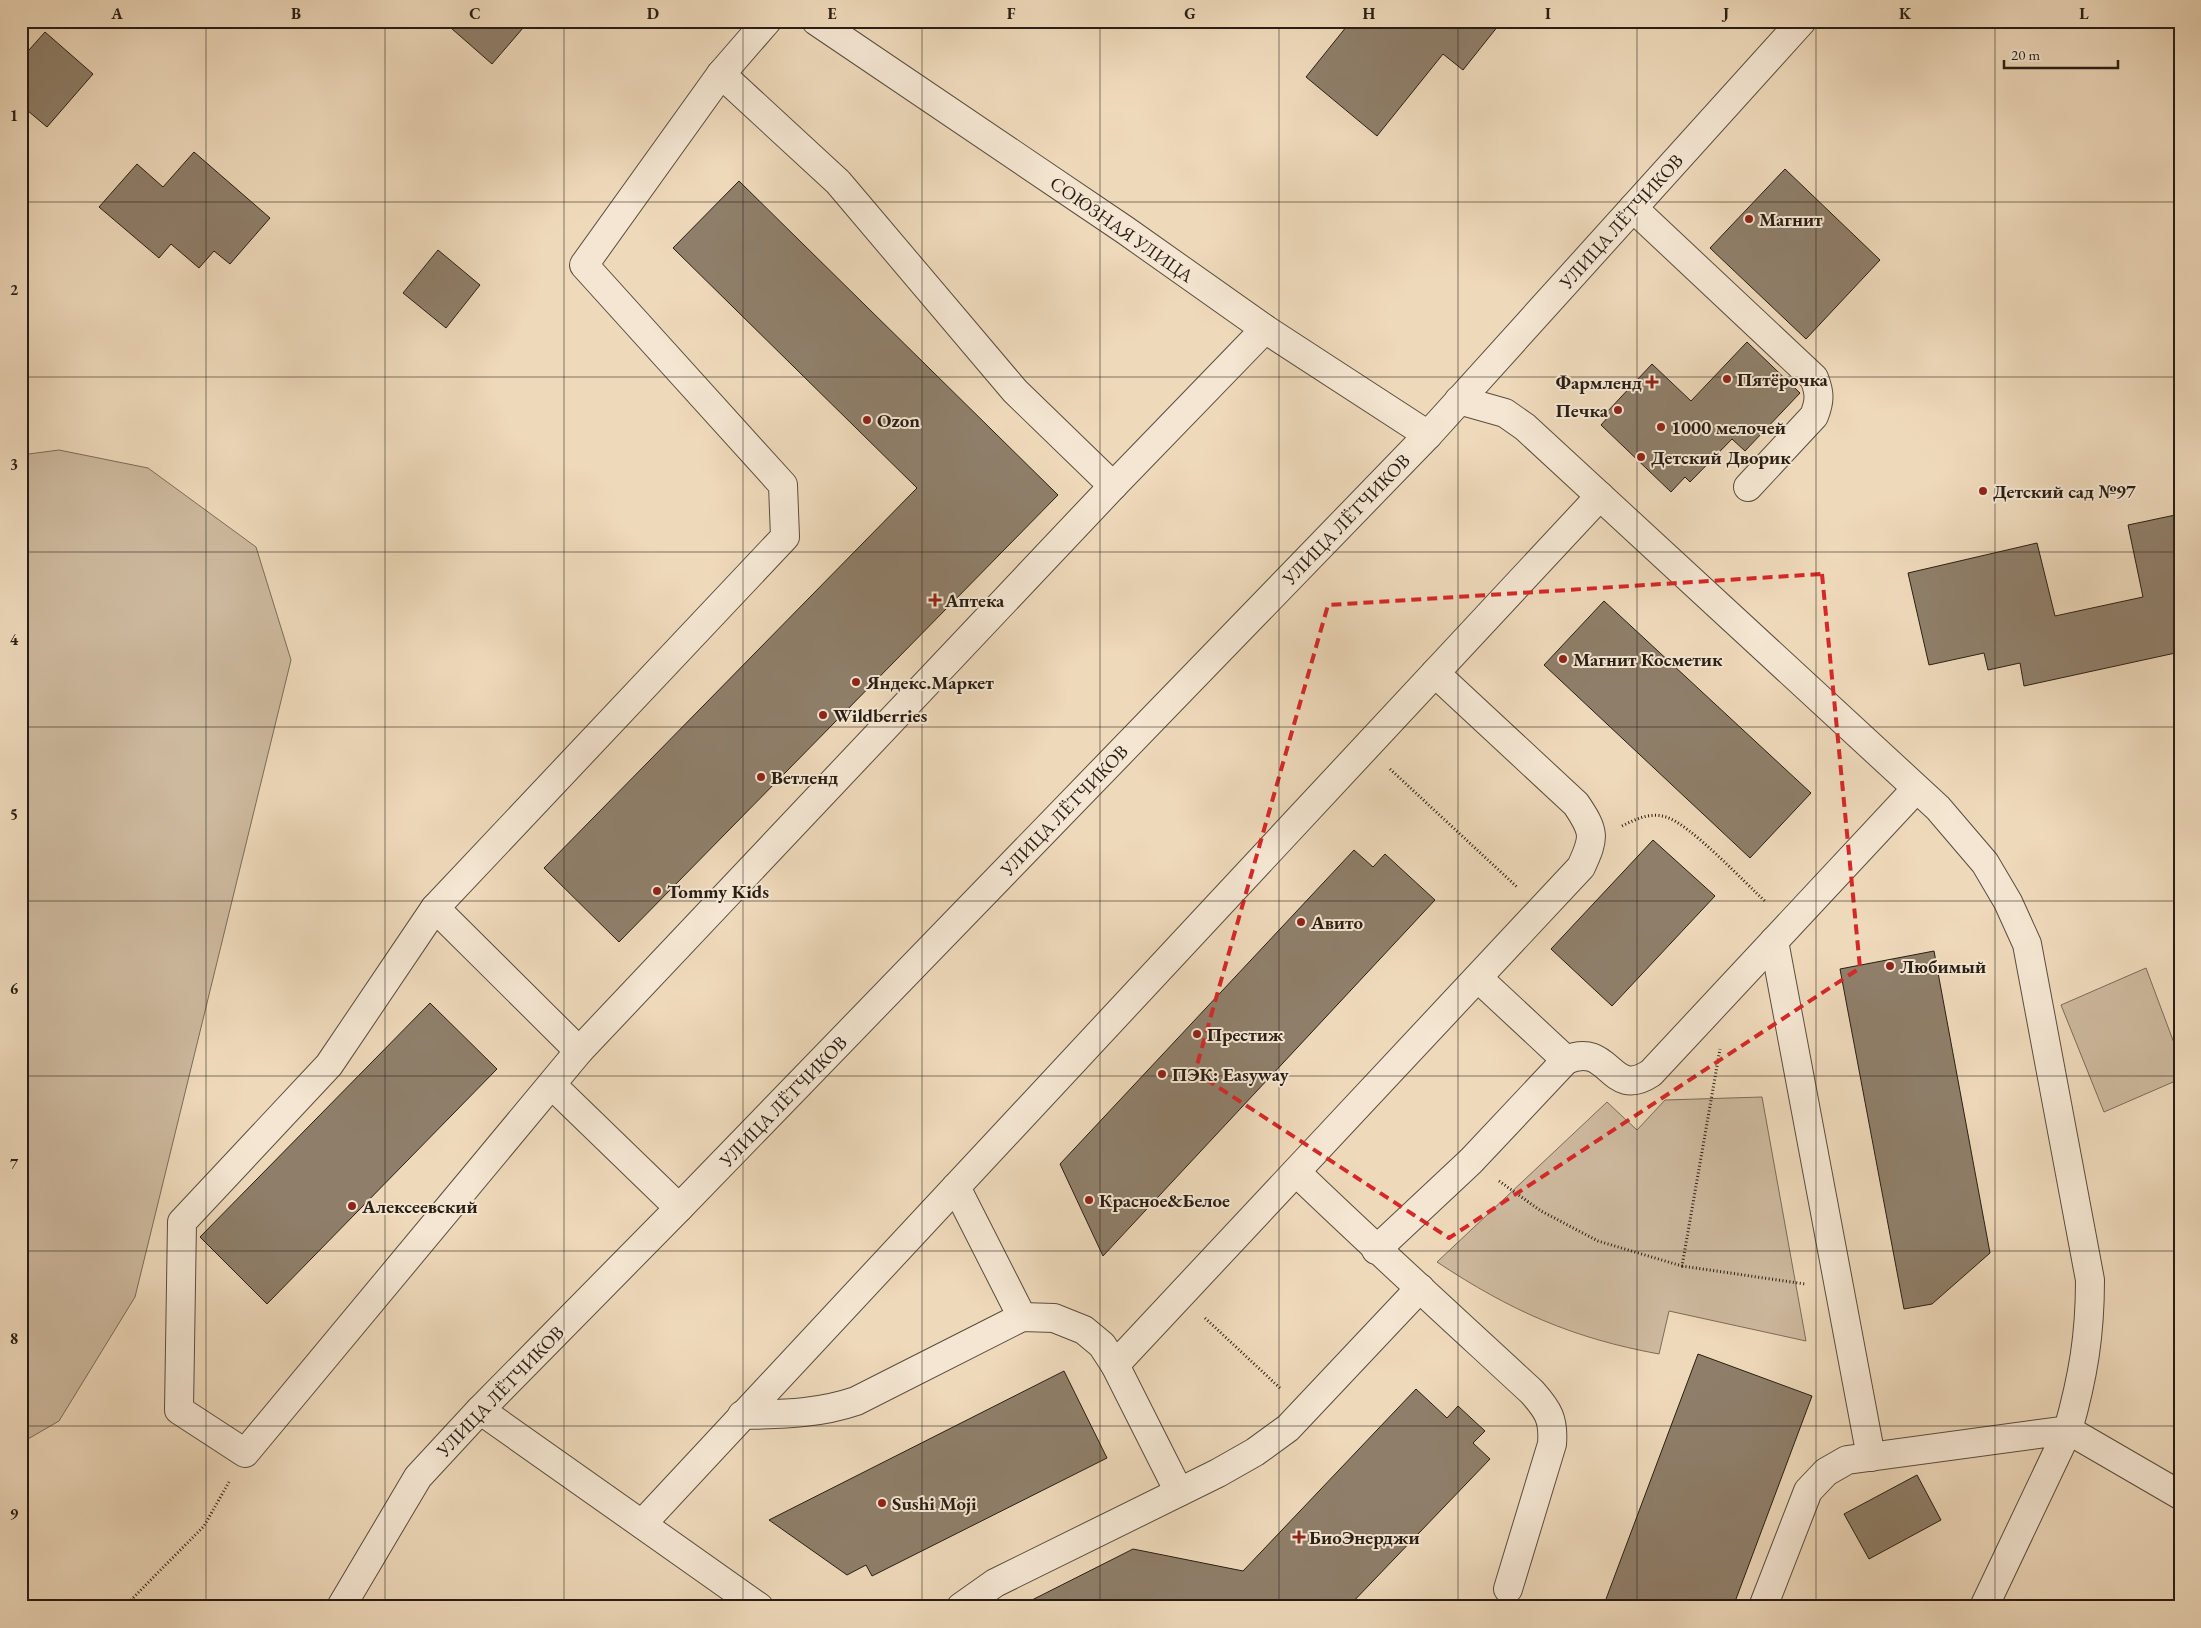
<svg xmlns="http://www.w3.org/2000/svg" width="2201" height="1628" viewBox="0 0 2201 1628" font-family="'EB Garamond',serif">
  <rect width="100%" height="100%" fill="#eed9ba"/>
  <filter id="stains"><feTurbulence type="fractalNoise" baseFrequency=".004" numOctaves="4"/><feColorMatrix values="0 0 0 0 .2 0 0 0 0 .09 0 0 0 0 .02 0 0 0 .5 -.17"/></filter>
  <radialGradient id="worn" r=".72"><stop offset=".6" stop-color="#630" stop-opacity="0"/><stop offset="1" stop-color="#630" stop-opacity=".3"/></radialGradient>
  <g fill="#cdb99e" stroke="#7b6c59">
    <path d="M59,450L148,468L256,547L291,660L135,1297L59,1421L21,1443V455Z"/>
    <path d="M2146,968L2180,1059V1079L2104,1112L2061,1005Z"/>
    <path d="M1762,1097L1806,1341L1669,1311L1659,1354C1572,1338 1511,1311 1437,1262L1607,1102L1637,1130L1665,1100Z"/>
  </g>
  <g fill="#8f7f6a" stroke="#291e14">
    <path d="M443,21H529L492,64Z"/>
    <path d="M1351,21H1371L1381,29L1387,21H1502L1463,70L1443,54L1377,136L1306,77Z"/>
    <path d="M45,32L93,74L47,127L21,105V59Z"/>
    <path d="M194,152L270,218L230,264L214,251L199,268L171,244L159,258L99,207L137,164L163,187Z"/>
    <path d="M1785,169L1880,260L1806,339L1710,248Z"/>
    <path d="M739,181L1058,495L619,942L544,868L917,488L673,248Z"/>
    <path d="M438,250L480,285L446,328L403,293Z"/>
    <path d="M1747,342L1800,393L1745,451L1732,439L1690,482L1685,477L1671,492L1601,425L1609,416L1606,413L1652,364L1691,401Z"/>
    <path d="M2180,514V652L2024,686L2020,663L1988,670L1984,653L1929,665L1908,573L2037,543L2055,616L2143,597L2128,525Z"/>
    <path d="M1604,601L1811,793L1750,858L1544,665Z"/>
    <path d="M1653,840L1715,896L1612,1006L1551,949Z"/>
    <path d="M1354,850L1373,867L1385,854L1435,900L1103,1256L1060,1164Z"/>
    <path d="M1934,951L1990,1253L1932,1304L1904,1309L1840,969Z"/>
    <path d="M430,1003L497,1069L267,1304L200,1237Z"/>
    <path d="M1698,1354L1812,1396L1733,1607H1603Z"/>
    <path d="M1064,1371L1107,1458L872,1576L866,1565L847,1575L769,1520Z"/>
    <path d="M1416,1389L1447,1418L1458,1406L1485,1431L1473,1443L1490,1459L1348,1607H1061L1032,1600L1133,1549L1243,1571Z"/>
    <path d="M1917,1475L1941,1520L1869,1559L1844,1514Z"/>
  </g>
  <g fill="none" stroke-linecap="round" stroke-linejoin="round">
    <defs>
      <g id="minor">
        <path d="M767,21L721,74L584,265L783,485L785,537L435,908L329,1065L182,1222L179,1410L245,1453L579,1051L1113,486L1265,329"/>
        <path d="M816,21L1125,230L1265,329L1428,435"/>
        <path d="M721,74L838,182L1015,391L1113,486"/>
        <path d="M1633,208L1814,378C1820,393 1820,401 1814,416L1748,487"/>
        <path d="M1459,400L1505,413L1525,427L1938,808L1985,863L2008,902L2027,944L2090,1280C2090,1336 2083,1377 2068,1430L2180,1495"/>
        <path d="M435,908L579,1051"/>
        <path d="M1774,941L1871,1457"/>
        <path d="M1566,1060C1611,1040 1609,1101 1651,1073L1916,789"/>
        <path d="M552,1085L679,1208"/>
        <path d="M1296,1172C1374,1247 1453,1319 1532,1392C1548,1410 1554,1419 1552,1444L1508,1589"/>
        <path d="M956,1187L1022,1317"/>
        <path d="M1376,1250L1471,1161L1566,1060L1478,978"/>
        <path d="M1115,1365L1581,867C1595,837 1595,832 1576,804L1435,673"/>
        <path d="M480,1410L759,1607"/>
        <path d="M742,1415C782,1414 818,1414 856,1401L1022,1317L1054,1318L1084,1330L1102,1345L1115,1365L1179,1492"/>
        <path d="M642,1524L1600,496"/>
        <path d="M341,1607L418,1477L480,1410L679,1208L1428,435L1802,21"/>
        <path d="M961,1607L995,1583L1218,1473L1255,1452L1288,1428L1420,1288"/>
        <path d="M1763,1607L1808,1491L1826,1472L1847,1460L2068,1430L1984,1607"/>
      </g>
    </defs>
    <use href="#minor" stroke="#5a4d3e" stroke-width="30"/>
    <g stroke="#291e14" stroke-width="3" stroke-dasharray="1 2.5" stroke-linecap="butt">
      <path d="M1390,769L1517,887"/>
      <path d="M1622,826C1636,819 1650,812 1666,817C1690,824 1745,883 1766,902"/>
      <path d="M1499,1181L1541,1211L1598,1241L1682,1266L1720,1049"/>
      <path d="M1682,1266L1805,1284"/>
      <path d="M1205,1318L1281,1389"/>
      <path d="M132,1600L168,1607"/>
      <path d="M129,1607L131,1600L204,1526L229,1482"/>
    </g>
    <use href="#minor" stroke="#f4e6d2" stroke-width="28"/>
  </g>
  <path fill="none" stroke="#d62828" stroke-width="4" stroke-dasharray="10 6" stroke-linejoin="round" d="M1822,574L1860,968L1449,1238L1195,1072L1328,605Z"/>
  <path fill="none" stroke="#291e14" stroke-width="1" stroke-opacity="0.55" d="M206,21V1607M385,21V1607M564,21V1607M743,21V1607M922,21V1607M1100,21V1607M1279,21V1607M1458,21V1607M1637,21V1607M1816,21V1607M1995,21V1607M21,202H2180M21,377H2180M21,552H2180M21,727H2180M21,901H2180M21,1076H2180M21,1251H2180M21,1426H2180"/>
  <g fill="#8f2418" stroke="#f4e6d2" stroke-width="2">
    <circle cx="1749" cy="219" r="5"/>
    <circle cx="1727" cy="379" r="5"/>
    <path d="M1649.5 374.5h5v5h5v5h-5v5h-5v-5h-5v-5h5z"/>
    <circle cx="1618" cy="410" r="5"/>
    <circle cx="867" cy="420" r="5"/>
    <circle cx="1661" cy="427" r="5"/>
    <circle cx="1641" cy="457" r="5"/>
    <circle cx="1983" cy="491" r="5"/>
    <path d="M932.5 592.5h5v5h5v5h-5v5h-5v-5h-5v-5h5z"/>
    <circle cx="1563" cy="659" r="5"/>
    <circle cx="856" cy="682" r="5"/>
    <circle cx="823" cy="715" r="5"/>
    <circle cx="761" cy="777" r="5"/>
    <circle cx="657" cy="891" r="5"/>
    <circle cx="1301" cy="922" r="5"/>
    <circle cx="1890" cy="966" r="5"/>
    <circle cx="1197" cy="1034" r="5"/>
    <circle cx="1162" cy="1074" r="5"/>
    <circle cx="1089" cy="1200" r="5"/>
    <circle cx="352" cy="1206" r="5"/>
    <circle cx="882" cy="1503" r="5"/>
    <path d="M1296.5 1529.5h5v5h5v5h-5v5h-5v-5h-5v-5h5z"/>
  </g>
  <g text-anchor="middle" stroke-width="4" stroke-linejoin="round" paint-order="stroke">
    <g font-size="19" font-weight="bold" fill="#291e14" stroke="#f4e6d2" text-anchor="start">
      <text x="1759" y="226">Магнит</text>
      <text x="1737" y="386">Пятёрочка</text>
      <text x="1642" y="389" text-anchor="end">Фармленд</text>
      <text x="1608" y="417" text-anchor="end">Печка</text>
      <text x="877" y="427">Ozon</text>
      <text x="1671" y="434">1000 мелочей</text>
      <text x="1651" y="464">Детский Дворик</text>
      <text x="1993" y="498">Детский сад №97</text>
      <text x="945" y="607">Аптека</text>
      <text x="1573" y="666">Магнит Косметик</text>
      <text x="866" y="689">Яндекс.Маркет</text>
      <text x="833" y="722">Wildberries</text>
      <text x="771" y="784">Ветленд</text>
      <text x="667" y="898">Tommy Kids</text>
      <text x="1311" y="929">Авито</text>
      <text x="1900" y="973">Любимый</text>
      <text x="1207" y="1041">Престиж</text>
      <text x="1172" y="1081">ПЭК: Easyway</text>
      <text x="1099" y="1207">Красное&amp;Белое</text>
      <text x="362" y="1213">Алексеевский</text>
      <text x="892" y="1510">Sushi Moji</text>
      <text x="1309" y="1544">БиоЭнерджи</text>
    </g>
    <g font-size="19" fill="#291e14" stroke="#f4e6d2">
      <text transform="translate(1621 221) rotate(-48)" y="7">УЛИЦА ЛЁТЧИКОВ</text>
      <text transform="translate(1122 229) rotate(35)" y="7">СОЮЗНАЯ УЛИЦА</text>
      <text transform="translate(1346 519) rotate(-46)" y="7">УЛИЦА ЛЁТЧИКОВ</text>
      <text transform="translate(1064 810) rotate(-46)" y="7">УЛИЦА ЛЁТЧИКОВ</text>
      <text transform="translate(783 1101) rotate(-46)" y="7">УЛИЦА ЛЁТЧИКОВ</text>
      <text transform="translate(500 1391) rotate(-46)" y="7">УЛИЦА ЛЁТЧИКОВ</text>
    </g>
  </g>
  <rect width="2201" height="1628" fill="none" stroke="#eed9ba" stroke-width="55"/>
  <path d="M2004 60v8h114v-8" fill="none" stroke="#291e14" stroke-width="2.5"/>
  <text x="2011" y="60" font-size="15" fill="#291e14" stroke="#f4e6d2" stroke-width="4" paint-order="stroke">20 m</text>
  <rect x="28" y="28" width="2146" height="1572" fill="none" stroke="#291e14" stroke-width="2"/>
  <g font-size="16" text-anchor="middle" font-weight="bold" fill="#291e14">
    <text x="117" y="19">A</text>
    <text x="296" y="19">B</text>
    <text x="475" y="19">C</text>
    <text x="653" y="19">D</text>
    <text x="832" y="19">E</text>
    <text x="1011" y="19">F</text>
    <text x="1190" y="19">G</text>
    <text x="1369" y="19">H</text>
    <text x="1548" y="19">I</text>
    <text x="1726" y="19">J</text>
    <text x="1905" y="19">K</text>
    <text x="2084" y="19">L</text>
    <text x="14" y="121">1</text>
    <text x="14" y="295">2</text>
    <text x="14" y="470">3</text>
    <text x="14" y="645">4</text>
    <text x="14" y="820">5</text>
    <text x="14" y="994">6</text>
    <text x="14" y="1169">7</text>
    <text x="14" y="1344">8</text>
    <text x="14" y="1519">9</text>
  </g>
  <rect width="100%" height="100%" filter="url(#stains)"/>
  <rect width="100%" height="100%" fill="url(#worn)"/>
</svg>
